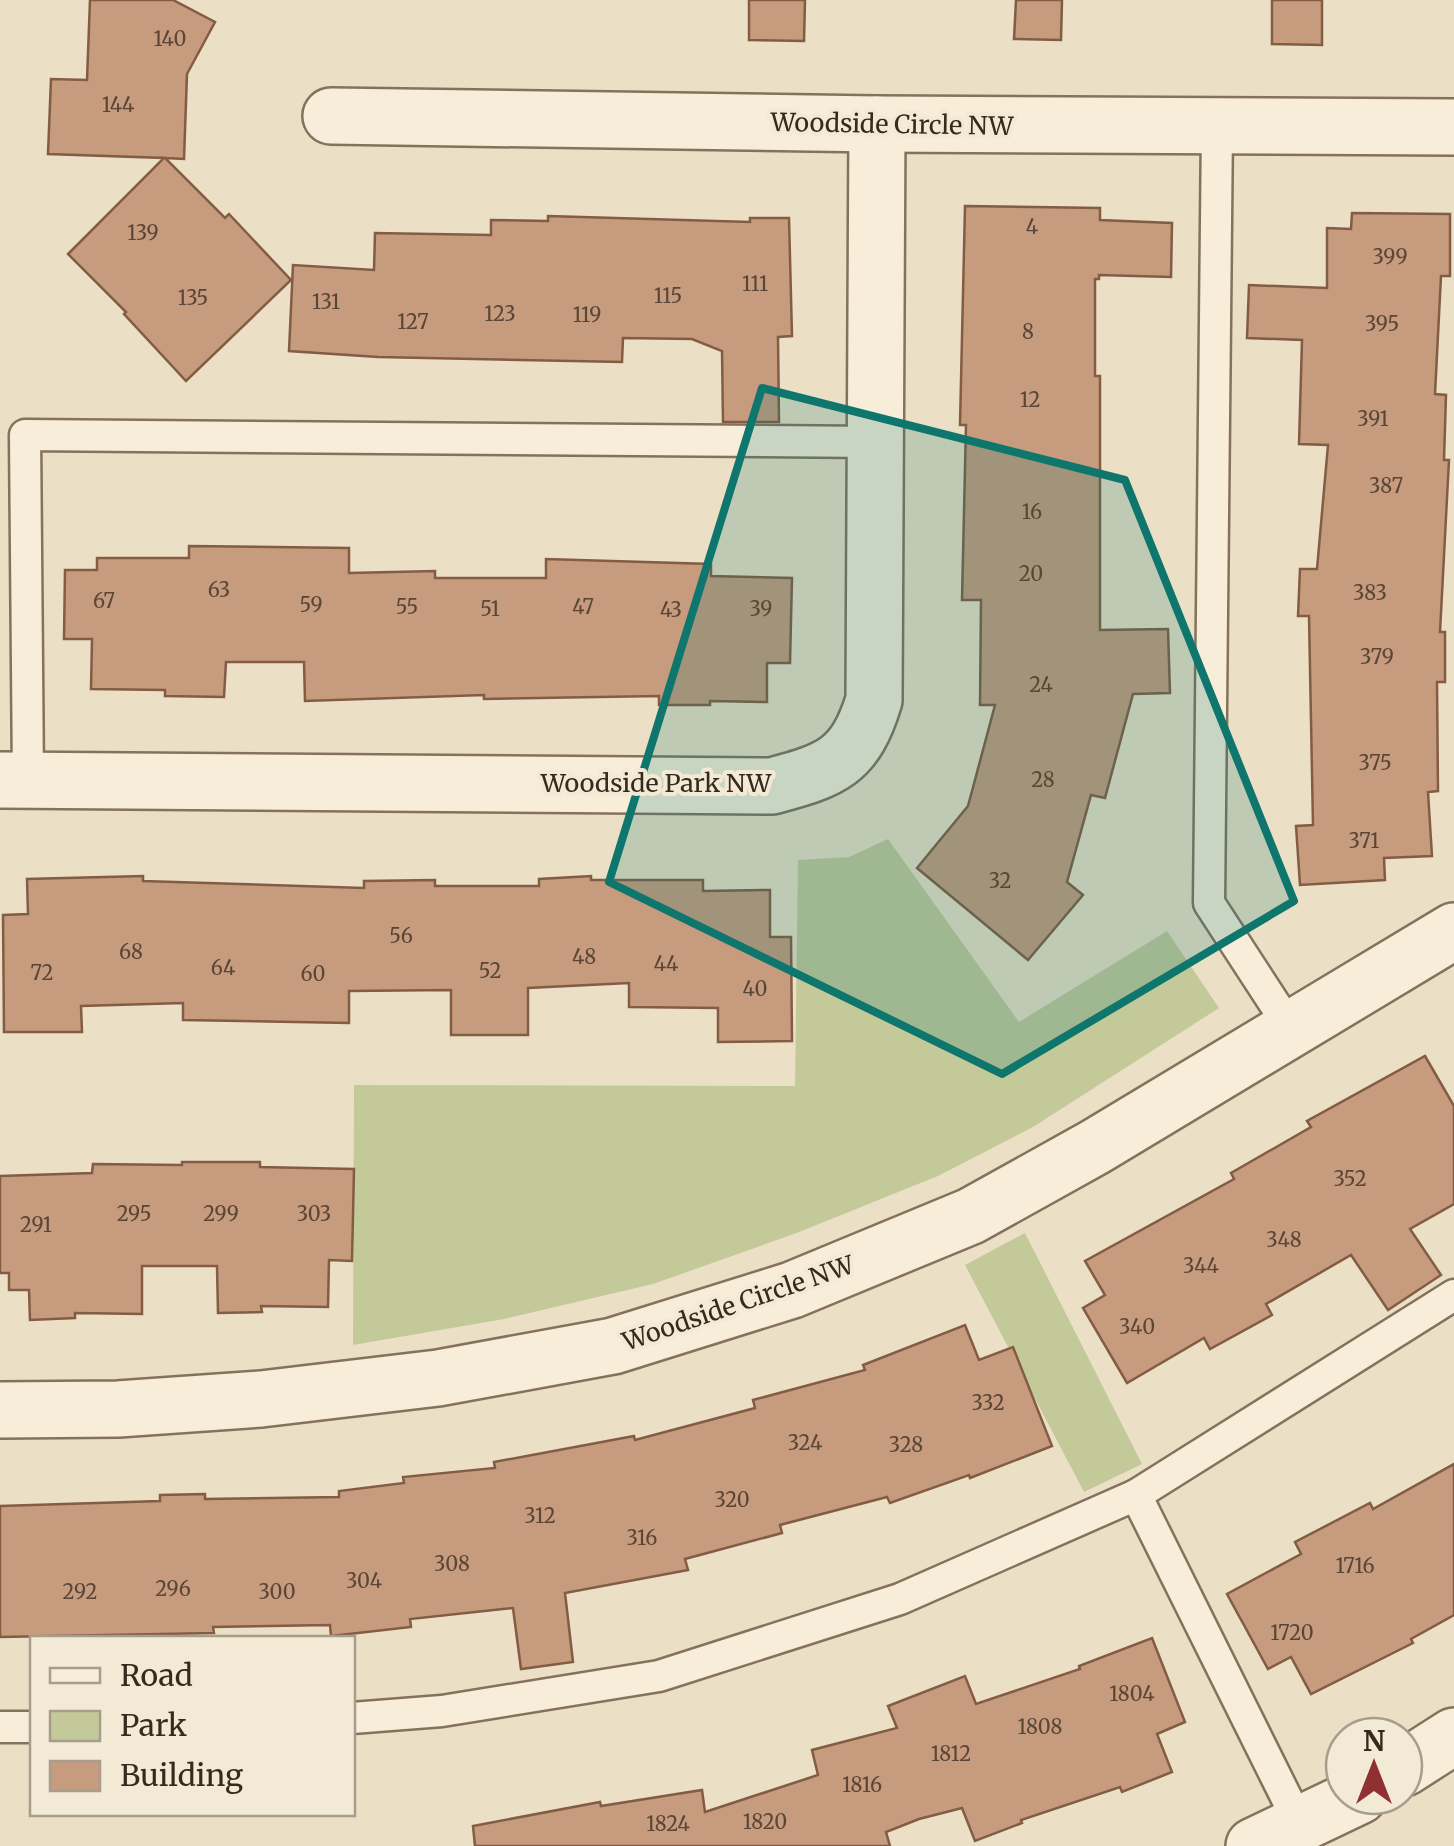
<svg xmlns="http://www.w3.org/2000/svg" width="1454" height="1846" viewBox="0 0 1454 1846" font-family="Merriweather,serif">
  <rect width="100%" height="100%" fill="#ebdfc6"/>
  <g fill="#c4c99a">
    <path d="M888,839L1019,1022L1167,931L1219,1008L1033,1127L938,1176L794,1234L653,1284L504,1319L353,1345L354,1085L795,1086L798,860L849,857Z"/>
    <path d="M1025,1233L1142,1464L1084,1492L965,1265Z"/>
  </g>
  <g fill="#c79b7e" stroke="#835c44" stroke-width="2.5">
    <path d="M90,0H173L215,22L187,74L184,159L165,158L225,218L229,214L291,280L186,381L124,314L126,312L68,254L164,158L48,154L51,79L87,80Z"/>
    <path d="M749,0H805L804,41L749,40Z"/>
    <path d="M1016,0H1062L1061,40L1014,39Z"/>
    <path d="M1272,0H1322V45L1272,44Z"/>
    <path d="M965,206L1100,208V220L1172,223L1171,277L1099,275V279H1095V376H1100V630L1168,629L1170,693L1133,694L1105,798L1091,795L1067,882L1083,895L1028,960L917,868L968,806L995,705H980L981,600H962L966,425H960Z"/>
    <path d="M1352,213L1450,214V276H1441L1435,394L1446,395L1444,460H1449L1440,632H1445V682H1437L1438,791L1428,792L1432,856L1384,858L1385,880L1300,885L1296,826L1313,825L1309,616H1298L1300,569H1317L1328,445L1299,444L1302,340L1247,338L1249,285L1327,288V228L1351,229Z"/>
    <path d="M548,216L750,222V218H789L792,336L778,337L779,422H723L722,351L692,339L623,338L622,362L378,357L289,351L293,265L374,270L375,233L491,235V220L548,221Z"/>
    <path d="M189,546L349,548V573L435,571V578H546V559L711,564V576L792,578L790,663H767V702L710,701V705H659V696L484,699V695L305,701L304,662H226L224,697L165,696V690L91,689L92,639H64L65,570H97V558H189Z"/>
    <path d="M143,876V881L364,888V881L435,880V886H539V879L591,876V880H703V891L770,890V937H791L792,1041L718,1042V1008L629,1007V983L528,988V1035H451V990L349,991V1023L183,1020V1003L81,1006L82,1032H4L3,915L28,914L27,879Z"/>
    <path d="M1425,1056L1454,1106V1204L1410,1229L1441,1275L1388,1310L1351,1255L1266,1304L1272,1315L1210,1349L1204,1338L1127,1383L1083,1308L1105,1295L1085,1261L1234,1179L1231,1173L1311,1127L1307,1121Z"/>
    <path d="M182,1162H260V1167L354,1169L352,1261L329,1260L328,1307L261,1306L262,1312L218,1313L217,1266H142V1314L75,1313V1318L30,1320L29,1290H9V1273H0V1176L92,1173L93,1164L182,1165Z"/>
    <path d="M965,1325L979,1360L1013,1347L1052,1446L970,1478L969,1475L890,1503L887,1497L780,1525L782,1533L685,1559L688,1570L565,1593L573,1662L521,1669L513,1608L410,1619L411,1627L331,1636L330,1625L213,1627L214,1633L0,1637V1506L160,1501V1495L205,1494V1499L339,1497V1491L404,1483L403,1477L495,1468L494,1462L634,1436L635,1440L755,1408L753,1400L865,1370L863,1365Z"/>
    <path d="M1454,1464V1615L1411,1639L1413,1643L1311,1694L1291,1657L1268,1669L1227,1594L1301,1554L1295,1542L1370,1503L1373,1509Z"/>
    <path d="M1152,1638L1185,1722L1157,1734L1172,1772L1122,1792L1120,1787L1021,1820L1022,1823L975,1841L962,1808L919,1819L886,1832L890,1846H475L473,1826L600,1802L601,1806L702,1790L705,1812L818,1775L812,1750L897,1728L888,1706L965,1676L976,1704L1080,1669L1079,1666Z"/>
  </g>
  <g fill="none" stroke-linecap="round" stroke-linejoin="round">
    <defs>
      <g id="service">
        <path d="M1217,126L1209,903L1291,1029"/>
        <path d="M28,780L25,435L875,442"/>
        <path d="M1136,1495L1300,1825"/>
        <path d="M352,1718L442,1711L659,1676L900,1599L1136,1495L1454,1295"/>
        <path d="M0,1727H32"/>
      </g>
      <g id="minor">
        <path d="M331,116L877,124L1454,127"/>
        <path d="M0,780L772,786C832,770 855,762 874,700L877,124"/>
        <path d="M0,1410L118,1409L261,1399L438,1378L613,1346L792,1290L971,1216L1095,1147L1454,931"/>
        <path d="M1404,1768L1454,1736"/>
        <path d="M1254,1846L1359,1796"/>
      </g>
    </defs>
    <use href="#service" stroke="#85725d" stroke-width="35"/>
    <use href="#minor" stroke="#85725d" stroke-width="60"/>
    <use href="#service" stroke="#f7edd8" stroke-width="30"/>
    <use href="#minor" stroke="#f7edd8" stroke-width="55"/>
  </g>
  <path fill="#0f766e" fill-opacity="0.2" stroke="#0f766e" stroke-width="8" stroke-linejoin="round" d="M762,388L1125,480L1294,901L1002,1074L609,882Z"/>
  <g text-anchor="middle" stroke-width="8" stroke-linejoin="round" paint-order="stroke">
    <g font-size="20" fill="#5a4637">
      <text x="170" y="46">140</text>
      <text x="118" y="112">144</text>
      <text x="1032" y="234">4</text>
      <text x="143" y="240">139</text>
      <text x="1390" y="264">399</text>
      <text x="755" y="291">111</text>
      <text x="668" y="303">115</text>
      <text x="193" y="305">135</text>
      <text x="326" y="309">131</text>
      <text x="500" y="321">123</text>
      <text x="587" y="322">119</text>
      <text x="413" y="329">127</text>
      <text x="1382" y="331">395</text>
      <text x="1028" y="339">8</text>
      <text x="1030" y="407">12</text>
      <text x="1373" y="426">391</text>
      <text x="1386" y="493">387</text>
      <text x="1032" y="519">16</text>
      <text x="1031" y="581">20</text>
      <text x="219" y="597">63</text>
      <text x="1370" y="600">383</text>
      <text x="104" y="608">67</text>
      <text x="311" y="612">59</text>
      <text x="407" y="614">55</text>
      <text x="583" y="614">47</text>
      <text x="490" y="616">51</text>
      <text x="761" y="616">39</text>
      <text x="671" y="617">43</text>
      <text x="1377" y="664">379</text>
      <text x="1041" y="692">24</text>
      <text x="1375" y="770">375</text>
      <text x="1043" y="787">28</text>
      <text x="1364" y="848">371</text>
      <text x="1000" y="888">32</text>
      <text x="401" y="943">56</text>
      <text x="131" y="959">68</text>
      <text x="584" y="964">48</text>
      <text x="666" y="971">44</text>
      <text x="223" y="975">64</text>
      <text x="490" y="978">52</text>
      <text x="42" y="980">72</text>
      <text x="313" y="981">60</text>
      <text x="755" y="996">40</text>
      <text x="1350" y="1186">352</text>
      <text x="134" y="1221">295</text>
      <text x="221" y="1221">299</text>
      <text x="314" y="1221">303</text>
      <text x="36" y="1232">291</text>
      <text x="1284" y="1247">348</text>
      <text x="1201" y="1273">344</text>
      <text x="1137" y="1334">340</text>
      <text x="988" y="1410">332</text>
      <text x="805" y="1450">324</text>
      <text x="906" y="1452">328</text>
      <text x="732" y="1507">320</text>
      <text x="540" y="1523">312</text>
      <text x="642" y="1545">316</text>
      <text x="452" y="1571">308</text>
      <text x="1355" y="1573">1716</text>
      <text x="364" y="1588">304</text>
      <text x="173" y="1596">296</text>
      <text x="80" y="1599">292</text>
      <text x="277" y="1599">300</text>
      <text x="1292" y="1640">1720</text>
      <text x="1132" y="1701">1804</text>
      <text x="1040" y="1734">1808</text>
      <text x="951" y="1761">1812</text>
      <text x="862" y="1792">1816</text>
      <text x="765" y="1829">1820</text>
      <text x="668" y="1831">1824</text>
    </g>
    <g font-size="25" fill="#362a1f" stroke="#f3ead5">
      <text transform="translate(892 124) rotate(1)" y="9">Woodside Circle NW</text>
      <text x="656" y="792">Woodside Park NW</text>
      <text transform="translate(738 1303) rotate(-19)" y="9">Woodside Circle NW</text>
    </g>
  </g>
  <rect x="30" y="1636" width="325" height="180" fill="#f3ead5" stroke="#a79d8c" stroke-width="2.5"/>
  <rect x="50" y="1668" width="50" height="15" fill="#f7edd8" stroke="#a79d8c" stroke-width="2.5"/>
  <text x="120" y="1686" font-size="30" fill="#362a1f">Road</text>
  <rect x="50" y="1711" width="50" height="30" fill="#c4c99a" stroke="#a79d8c" stroke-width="2.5"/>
  <text x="120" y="1736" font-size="30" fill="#362a1f">Park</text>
  <rect x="50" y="1761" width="50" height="30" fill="#c79b7e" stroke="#a79d8c" stroke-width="2.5"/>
  <text x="120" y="1786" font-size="30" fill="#362a1f">Building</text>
  <g transform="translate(1374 1766)"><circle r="48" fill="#f3ead5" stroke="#a79d8c" stroke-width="2.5"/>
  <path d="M0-8L18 38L0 25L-18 38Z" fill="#903033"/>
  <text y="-15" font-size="28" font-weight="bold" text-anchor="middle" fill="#362a1f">N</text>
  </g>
</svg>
